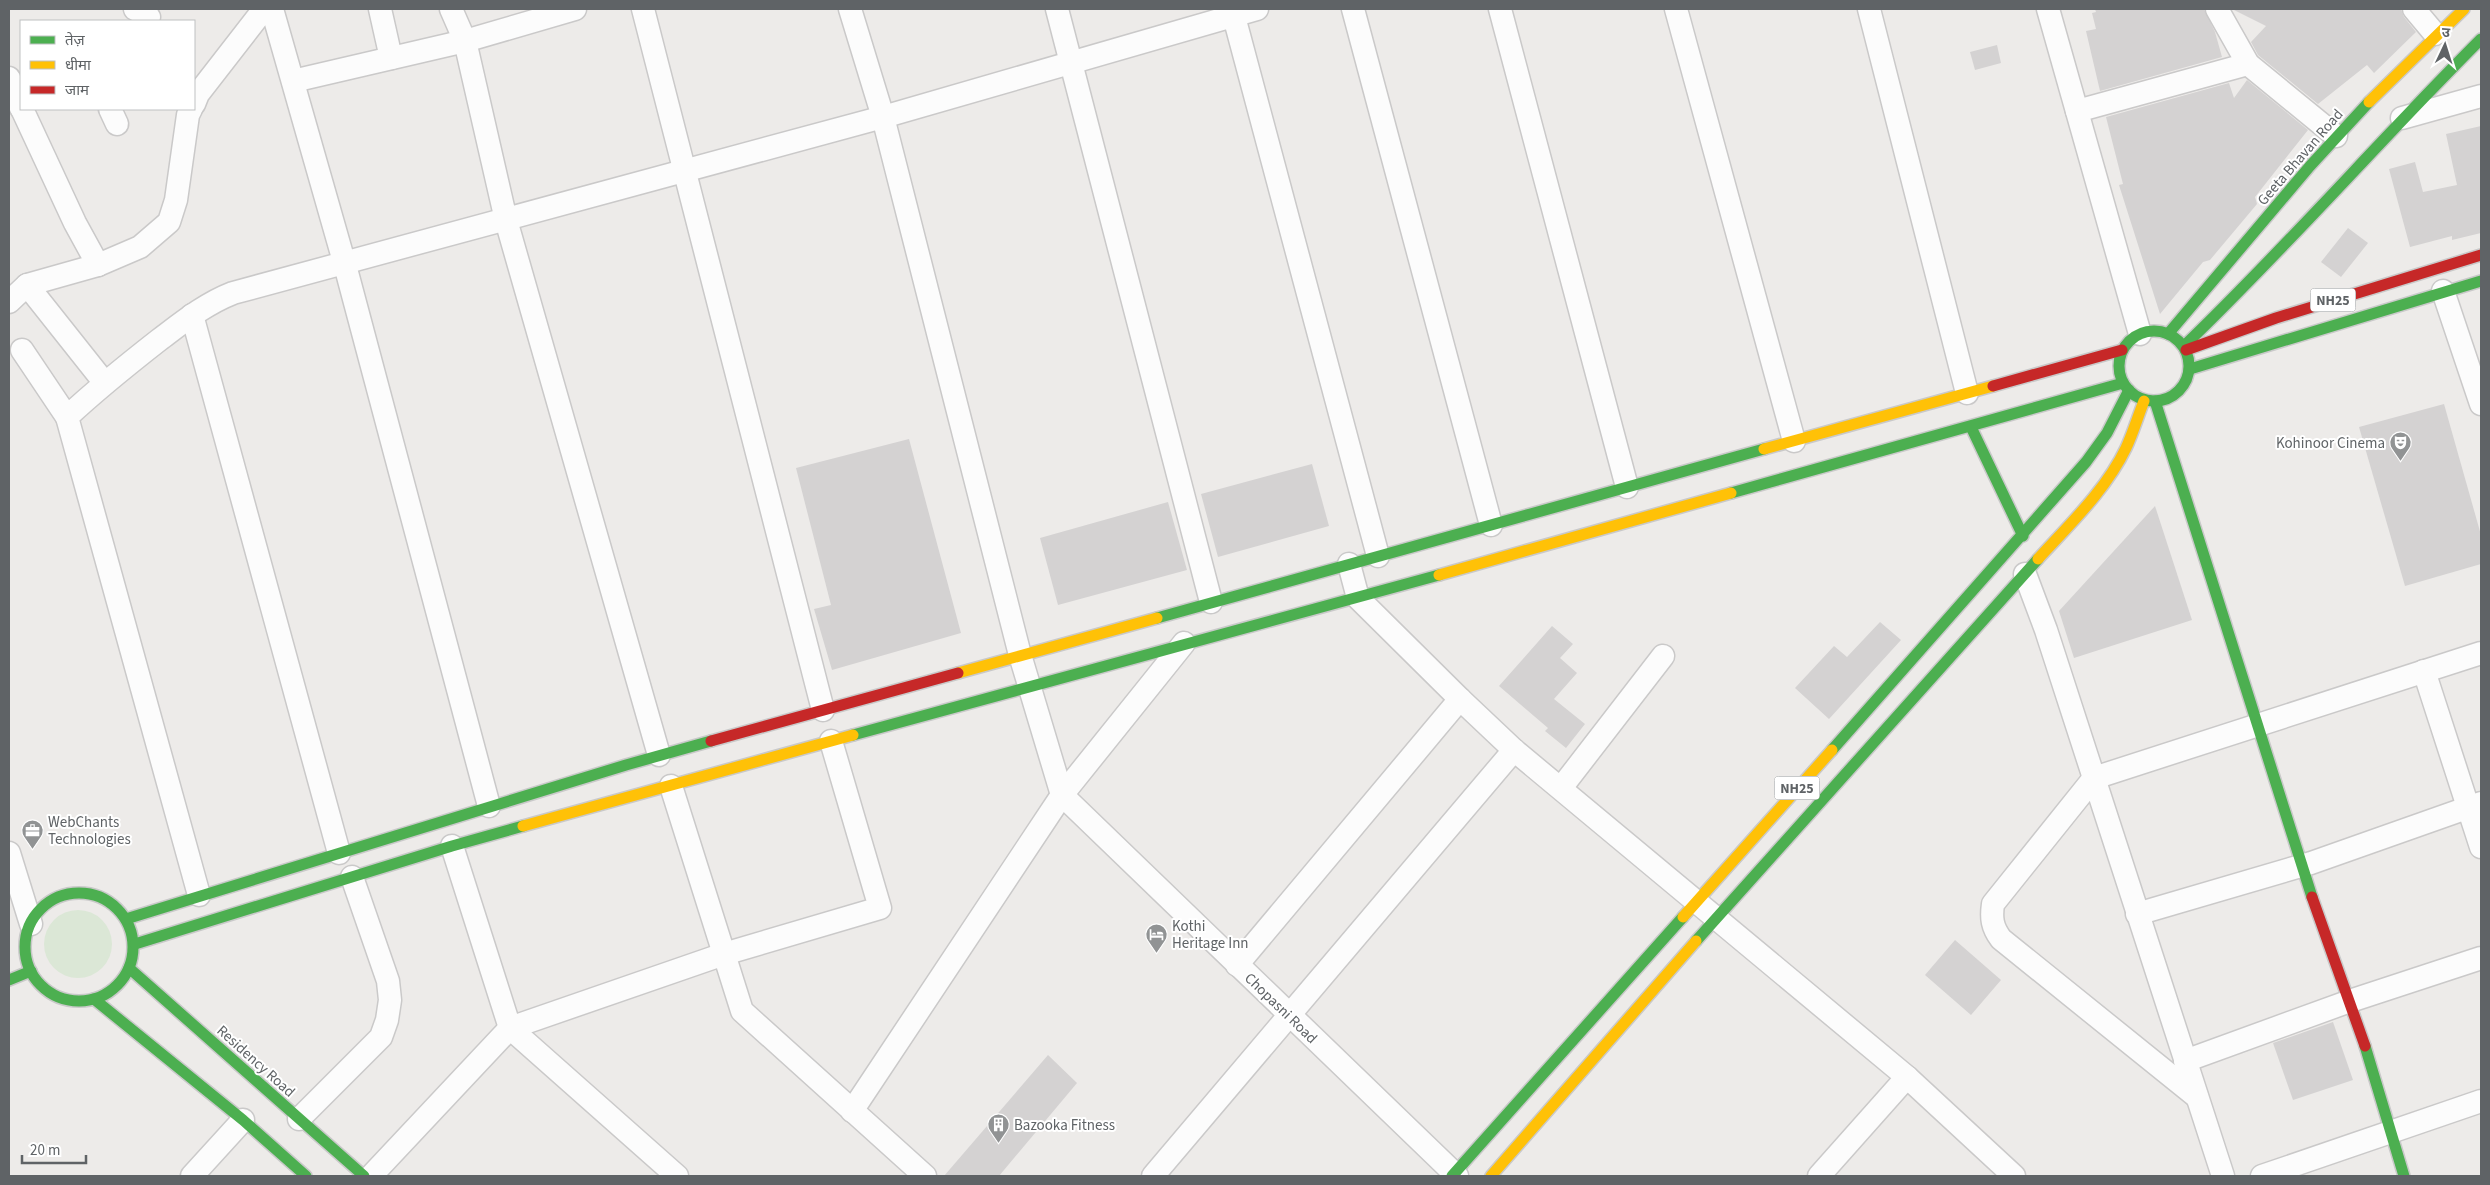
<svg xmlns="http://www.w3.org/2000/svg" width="2490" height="1185" viewBox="0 0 2490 1185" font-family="'Source Sans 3','Noto Sans Devanagari',sans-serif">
  <rect width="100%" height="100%" fill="#edebe9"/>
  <circle fill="#dbe7d6" cx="78" cy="944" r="34"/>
  <g fill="#d4d2d2">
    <path d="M2095,9H2204L2215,32L2222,57L2100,91L2086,31L2096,29L2092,13L2096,12Z"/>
    <path d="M2232,9H2401L2404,17L2416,32L2374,73L2367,65L2318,104L2258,55L2251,42L2266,26Z"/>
    <path d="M1997,45L2001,63L1975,70L1970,52Z"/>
    <path d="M2247,80L2308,130L2255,197L2257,204L2210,260L2203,262L2160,314L2119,185L2123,184L2106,117L2229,83L2234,98Z"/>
    <path d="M2481,126V233L2452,240V236L2410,247L2389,169L2415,162L2423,192L2457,185L2446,134Z"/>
    <path d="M2348,228L2368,243L2341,277L2321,262Z"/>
    <path d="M2444,404L2481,535V564L2405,586L2359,427Z"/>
    <path d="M909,439L961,633L832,670L814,609L831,605L796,468Z"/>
    <path d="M1312,464L1329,526L1218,557L1201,494Z"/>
    <path d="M1168,502L1187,570L1058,605L1040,538Z"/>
    <path d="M2155,506L2192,620L2074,658L2059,611Z"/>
    <path d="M1880,622L1901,640L1829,719L1795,688L1834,646L1847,657Z"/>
    <path d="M1552,626L1573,644L1560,658L1577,673L1554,699L1585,724L1566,748L1545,731L1548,728L1499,686Z"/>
    <path d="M1955,940L2001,980L1971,1015L1925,975Z"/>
    <path d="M2333,1022L2353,1080L2293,1100L2273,1043Z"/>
    <path d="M1048,1055L1077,1083L999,1176H944Z"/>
  </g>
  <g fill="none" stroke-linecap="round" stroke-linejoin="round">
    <defs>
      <g id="street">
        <path d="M135,9L149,17L147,21"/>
        <path d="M272,9L345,265L489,806"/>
        <path d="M380,9L391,58"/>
        <path d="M451,9L465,41L506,220L659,755"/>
        <path d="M643,9L823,710"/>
        <path d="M850,9L883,117L1020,655L1062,795L1457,1176"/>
        <path d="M1057,9L1211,602"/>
        <path d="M1232,9L1378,556"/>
        <path d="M1353,9L1491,525"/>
        <path d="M1500,9L1627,487"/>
        <path d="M1676,9L1794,441"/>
        <path d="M1869,9L1967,393"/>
        <path d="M2048,9L2140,334"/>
        <path d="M2217,9L2248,64L2336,136"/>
        <path d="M2414,9L2435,34"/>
        <path d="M9,78L21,108"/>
        <path d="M293,81L465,41L575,9"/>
        <path d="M194,104L198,94L264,9"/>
        <path d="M22,109L75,223L98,265"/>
        <path d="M110,109L117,124"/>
        <path d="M2077,111L2248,64"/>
        <path d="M2402,118L2481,96"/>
        <path d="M27,285L104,382"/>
        <path d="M2443,291L2481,404"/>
        <path d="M9,302L27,285L98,265L140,247L169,222L176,200L188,115L191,109"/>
        <path d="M192,315L339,853"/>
        <path d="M22,350L67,417"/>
        <path d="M1349,564L1358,598L1460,699L1514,750L1907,1077L2014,1176"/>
        <path d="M2025,574L2046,630L2223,1176"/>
        <path d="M2424,671L2481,847"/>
        <path d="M671,786L742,1011L925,1176"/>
        <path d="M1561,788L1663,656"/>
        <path d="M452,846L510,1028L677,1176"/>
        <path d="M9,853L31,924"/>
        <path d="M199,895L67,417C97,389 127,365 159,340C183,322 205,304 233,293L883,117L1257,9"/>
        <path d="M2137,914L2311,863L2481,803"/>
        <path d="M1237,965L1460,699"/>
        <path d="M2185,1061L2350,1001L2481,958"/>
        <path d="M2197,1097L2001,939C1992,927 1991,918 1993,904L2094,778L2481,653"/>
        <path d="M852,1111L1062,795L1184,643"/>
        <path d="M299,1119L381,1037L387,1020L390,1000L388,981L352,877"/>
        <path d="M192,1176L243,1120"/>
        <path d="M371,1176L510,1028L724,954L880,908L831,741"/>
        <path d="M1153,1176L1514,750"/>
        <path d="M1819,1176L1907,1077"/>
        <path d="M2262,1176L2481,1101"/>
      </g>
      <g id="fast">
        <circle cx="2154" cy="366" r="35"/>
        <path d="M2168,334L2310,166L2369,102"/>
        <path d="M2184,346C2287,247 2380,140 2481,39"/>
        <path d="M2190,369L2481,281"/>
        <path d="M2155,401L2312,897"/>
        <path d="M1971,427L2023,536"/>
        <path d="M1731,493L2123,383"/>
        <path d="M1157,618L1764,449"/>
        <path d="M853,735L1439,575"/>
        <path d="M1832,750L2086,462L2107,433L2129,390"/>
        <circle cx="79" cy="947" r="54"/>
        <path d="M126,919L626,765L711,741"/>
        <path d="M1696,941L2038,559"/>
        <path d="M135,944L452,846L523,826"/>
        <path d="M129,968L364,1176"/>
        <path d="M9,980L31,971"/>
        <path d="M94,999L243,1120L306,1176"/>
        <path d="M2365,1046L2404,1176"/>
        <path d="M1452,1176L1683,917"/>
      </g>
      <g id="slow">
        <path d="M2369,102L2464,9"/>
        <path d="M1764,449L1993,386"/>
        <path d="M2038,559C2069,525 2106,490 2126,448C2133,433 2138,416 2144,401"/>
        <path d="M1439,575L1731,493"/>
        <path d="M958,673L1157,618"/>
        <path d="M523,826L853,735"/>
        <path d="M1683,917L1832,750"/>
        <path d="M1491,1176L1696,941"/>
      </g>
      <g id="jam">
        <path d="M2186,350L2276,318L2481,255"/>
        <path d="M1993,386L2122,350"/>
        <path d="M711,741L958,673"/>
        <path d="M2312,897L2365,1046"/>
      </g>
    </defs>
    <use href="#street" stroke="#cac9c9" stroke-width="25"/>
    <use href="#fast" stroke="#c9c9c9" stroke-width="14"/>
    <use href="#slow" stroke="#c9c9c9" stroke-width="14"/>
    <use href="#jam" stroke="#c9c9c9" stroke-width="14"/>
    <use href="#street" stroke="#fcfcfc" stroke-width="22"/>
    <use href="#fast" stroke="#4caf50" stroke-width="11"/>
    <use href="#slow" stroke="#ffc107" stroke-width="11"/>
    <use href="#jam" stroke="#c62828" stroke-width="11"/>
  </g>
  <defs>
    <symbol id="theatre-pin" viewBox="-11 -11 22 30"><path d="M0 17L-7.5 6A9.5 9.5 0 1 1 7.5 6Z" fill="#919394" stroke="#fff"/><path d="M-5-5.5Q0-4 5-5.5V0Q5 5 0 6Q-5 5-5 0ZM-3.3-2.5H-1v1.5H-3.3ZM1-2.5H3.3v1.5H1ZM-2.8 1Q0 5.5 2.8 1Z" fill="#fff"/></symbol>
    <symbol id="office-pin" viewBox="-11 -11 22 30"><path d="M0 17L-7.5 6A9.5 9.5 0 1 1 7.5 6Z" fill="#919394" stroke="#fff"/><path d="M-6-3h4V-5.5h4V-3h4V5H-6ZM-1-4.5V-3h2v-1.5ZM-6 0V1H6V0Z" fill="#fff"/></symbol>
    <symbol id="hotel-pin" viewBox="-11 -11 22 30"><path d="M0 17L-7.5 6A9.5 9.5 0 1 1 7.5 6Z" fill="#919394" stroke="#fff"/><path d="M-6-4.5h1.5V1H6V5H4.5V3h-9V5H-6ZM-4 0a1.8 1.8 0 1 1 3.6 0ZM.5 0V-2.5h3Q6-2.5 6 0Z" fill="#fff"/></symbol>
    <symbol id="building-pin" viewBox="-11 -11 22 30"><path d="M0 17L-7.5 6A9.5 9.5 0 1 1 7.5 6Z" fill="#919394" stroke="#fff"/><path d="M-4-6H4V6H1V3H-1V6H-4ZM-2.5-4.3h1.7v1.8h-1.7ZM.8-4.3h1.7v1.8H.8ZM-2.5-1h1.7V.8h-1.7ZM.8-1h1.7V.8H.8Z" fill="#fff"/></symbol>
  </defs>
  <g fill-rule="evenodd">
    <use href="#theatre-pin" x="2388" y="430" width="25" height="34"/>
    <use href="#office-pin" x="20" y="818" width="25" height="34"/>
    <use href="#hotel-pin" x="1144" y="922" width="25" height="34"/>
    <use href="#building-pin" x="986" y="1112" width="25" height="34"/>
  </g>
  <g text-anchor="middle" stroke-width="4" stroke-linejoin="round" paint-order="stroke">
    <g fill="#fff" stroke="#8f9294" stroke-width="1">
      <rect x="2310.5" y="288.5" width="45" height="23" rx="4"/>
      <rect x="1774.5" y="776.5" width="45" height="23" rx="4"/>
    </g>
    <g font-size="14" font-weight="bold" fill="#5f6366">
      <text x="2333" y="305">NH25</text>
      <text x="1797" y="793">NH25</text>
    </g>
    <g font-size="15" fill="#5f6366" stroke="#fff">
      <text transform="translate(2300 157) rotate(-49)" y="5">Geeta Bhavan Road</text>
      <text transform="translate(1281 1008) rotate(44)" y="5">Chopasni Road</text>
      <text transform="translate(256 1061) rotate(42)" y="5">Residency Road</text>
    </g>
    <g font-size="15" fill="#5f6366" stroke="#fff" text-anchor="start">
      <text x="2385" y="448" text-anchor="end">Kohinoor Cinema</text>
      <text x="48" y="827">WebChants<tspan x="48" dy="17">Technologies</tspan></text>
      <text x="1172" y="931">Kothi<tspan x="1172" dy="17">Heritage Inn</tspan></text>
      <text x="1014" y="1130">Bazooka Fitness</text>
    </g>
  </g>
  <rect width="2490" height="1185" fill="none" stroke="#5f6366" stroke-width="20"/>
  <rect x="20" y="20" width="175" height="90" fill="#ffffff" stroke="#bfc1c2"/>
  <rect x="30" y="36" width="25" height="8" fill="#4caf50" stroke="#bfc1c2"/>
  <text x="65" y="45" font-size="15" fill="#5f6366">तेज़</text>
  <rect x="30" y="61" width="25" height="8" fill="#ffc107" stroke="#bfc1c2"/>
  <text x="65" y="70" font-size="15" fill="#5f6366">धीमा</text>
  <rect x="30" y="86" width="25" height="8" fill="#c62828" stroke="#bfc1c2"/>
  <text x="65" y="95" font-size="15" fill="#5f6366">जाम</text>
  <g transform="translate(2445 45) rotate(4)" stroke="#ffffff" stroke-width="4" paint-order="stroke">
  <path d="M0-4L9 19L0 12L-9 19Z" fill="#5f6366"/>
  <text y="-8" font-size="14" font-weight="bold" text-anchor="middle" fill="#5f6366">उ</text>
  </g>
  <path d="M22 1155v8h64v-8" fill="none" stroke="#5f6366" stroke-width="2.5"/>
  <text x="30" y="1155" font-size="15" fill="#5f6366" stroke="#ffffff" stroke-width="4" paint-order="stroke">20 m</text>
</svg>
